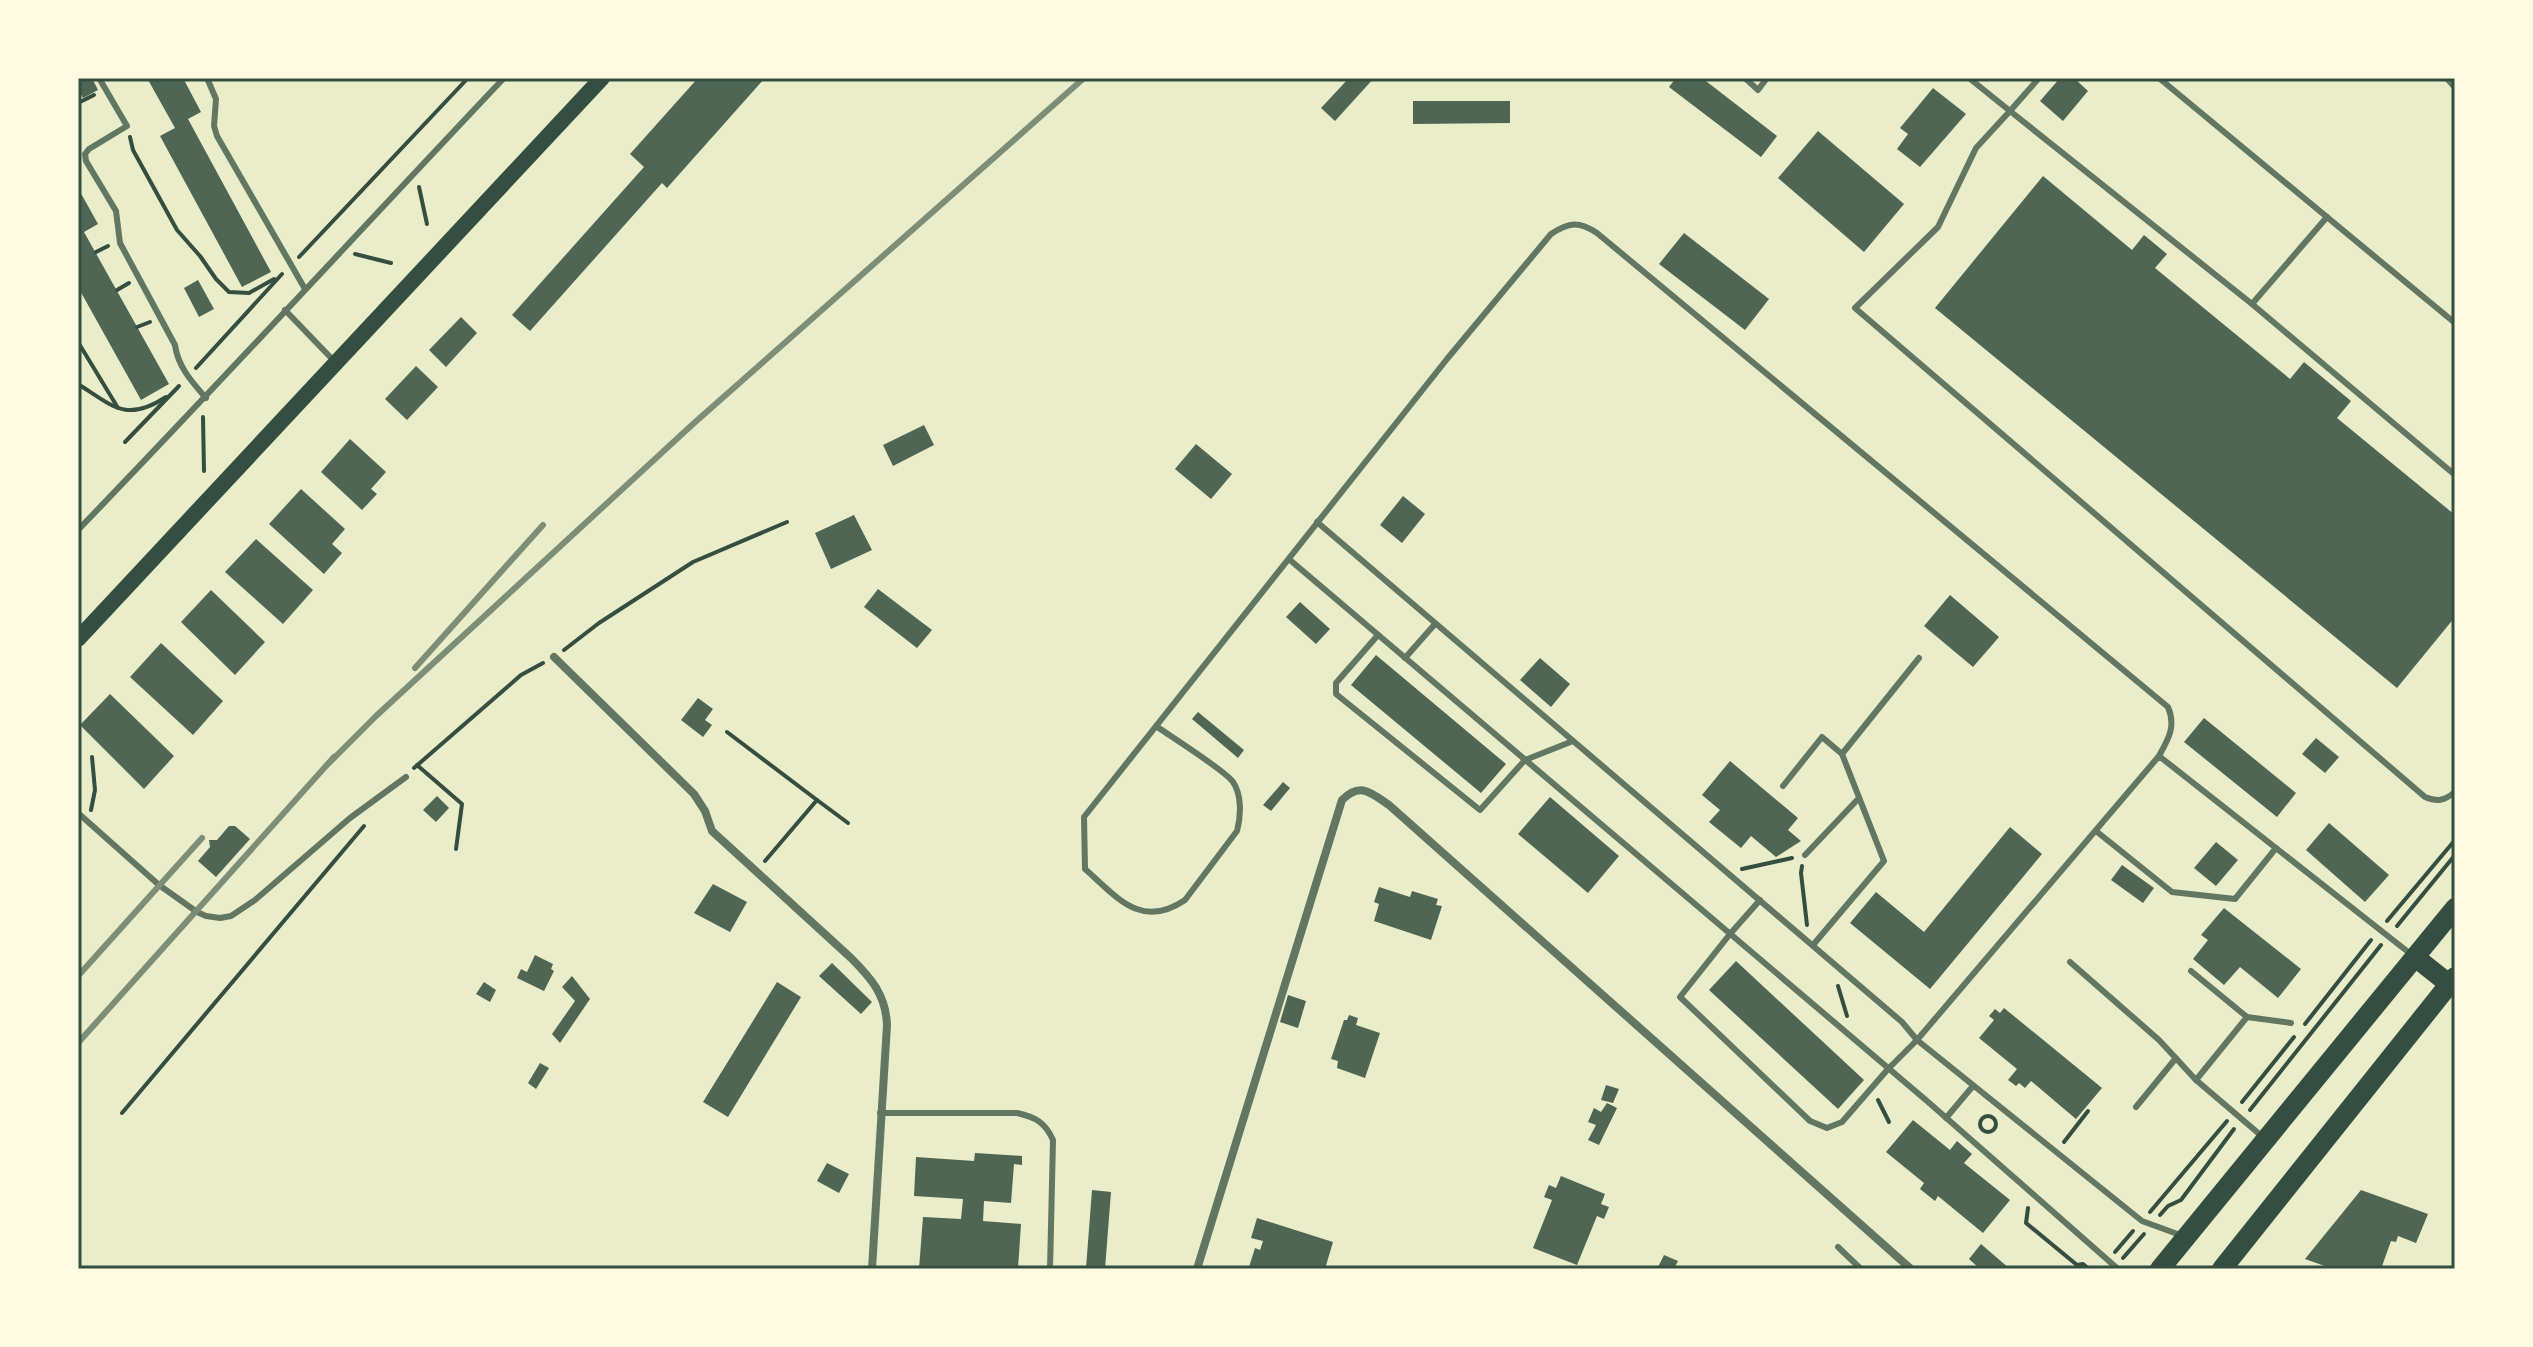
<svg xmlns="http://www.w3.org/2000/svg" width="2533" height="1347" viewBox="0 0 2533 1347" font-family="'Roboto Serif',serif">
  <rect width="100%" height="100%" fill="#e9edc9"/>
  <g fill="#4f6655">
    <path d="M78,78H92L98,90L83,98L78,89Z"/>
    <path d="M147,78H183L201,112L188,119L271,272L242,287L160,136L175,128Z"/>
    <path d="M698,78H765L667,188L662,183L530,331L512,315L644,167L630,154Z"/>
    <path d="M1349,78H1374L1335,121L1321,108Z"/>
    <path d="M1676,78H1702L1777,136L1761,157L1669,87Z"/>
    <path d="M2060,78H2074L2088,91L2063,121L2040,101Z"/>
    <path d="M1933,88L1966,114L1920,167L1897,149L1908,134L1900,128Z"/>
    <path d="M1413,101H1510V123L1413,124Z"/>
    <path d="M1818,131L1904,204L1864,252L1778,178Z"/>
    <path d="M2043,176L2132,250L2144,235L2167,254L2155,268L2290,379L2304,362L2351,401L2337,418L2455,515V617L2397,688L1935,308Z"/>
    <path d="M78,188L98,224L84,232L169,384L141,400L78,287Z"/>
    <path d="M1684,233L1769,299L1745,330L1659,264Z"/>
    <path d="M198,280L214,309L199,317L184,288Z"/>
    <path d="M461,317L477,333L446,367L429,350Z"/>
    <path d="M416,366L438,387L407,420L385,399Z"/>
    <path d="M924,425L934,445L893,466L883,445Z"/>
    <path d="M350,439L386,472L371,489L377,494L362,510L321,472Z"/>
    <path d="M1196,444L1232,474L1211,499L1175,469Z"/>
    <path d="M301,489L345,529L332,544L342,553L324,574L269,524Z"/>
    <path d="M1403,496L1425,514L1402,543L1380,525Z"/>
    <path d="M854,515L872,550L831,569L815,533Z"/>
    <path d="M256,539L313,590L283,624L225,572Z"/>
    <path d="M878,589L932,630L917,648L864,607Z"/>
    <path d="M211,590L265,642L235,675L181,622Z"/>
    <path d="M1950,595L1999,637L1973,667L1924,626Z"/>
    <path d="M1300,602L1330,629L1316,644L1286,617Z"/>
    <path d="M161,643L223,701L193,735L130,677Z"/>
    <path d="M1376,655L1506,764L1481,793L1351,685Z"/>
    <path d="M1540,658L1570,684L1551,707L1520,680Z"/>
    <path d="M110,694L174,756L144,789L80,725Z"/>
    <path d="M698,698L713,709L705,720L712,725L703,737L681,720Z"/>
    <path d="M1198,712L1244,750L1238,758L1192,719Z"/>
    <path d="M2204,718L2296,793L2277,817L2184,742Z"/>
    <path d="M2316,738L2339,757L2325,773L2302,754Z"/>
    <path d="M1730,761L1798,818L1788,830L1801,841L1776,857L1751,836L1741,848L1709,822L1720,810L1702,795Z"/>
    <path d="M1283,782L1290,788L1271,811L1263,805Z"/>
    <path d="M437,796L449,808L436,822L423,810Z"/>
    <path d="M1550,797L1619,856L1588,893L1518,834Z"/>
    <path d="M2329,823L2389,875L2365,902L2306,850Z"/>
    <path d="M229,826H235L250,839L216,877L198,861L210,847L209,840H217Z"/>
    <path d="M2010,827L2042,854L1930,989L1850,923L1876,892L1924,932Z"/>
    <path d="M2216,842L2238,860L2216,886L2194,868Z"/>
    <path d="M2122,865L2154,888L2143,903L2111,880Z"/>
    <path d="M713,884L747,902L730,932L694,913Z"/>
    <path d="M1379,887L1410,897L1412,891L1438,899L1436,905L1442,906L1431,940L1374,921L1379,904L1374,902Z"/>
    <path d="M2224,908L2301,969L2278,998L2240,967L2224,985L2193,959L2208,940L2201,935Z"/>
    <path d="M535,955L553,964L551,969L554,971L544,991L517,978L521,969L527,972Z"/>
    <path d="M1736,961L1864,1080L1838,1109L1709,990Z"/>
    <path d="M832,963L872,1002L861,1014L819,976Z"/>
    <path d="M572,976L590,999L560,1043L552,1034L575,1001L562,987Z"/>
    <path d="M484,982L496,990L490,1002L476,994Z"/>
    <path d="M777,982L801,997L728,1117L703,1102Z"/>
    <path d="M1288,995L1306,1001L1298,1028L1280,1022Z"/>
    <path d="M2004,1008L2102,1088L2076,1119L2031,1081L2025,1088L2019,1083L2016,1086L2008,1080L2017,1069L1979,1038L1994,1020L1989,1016L1995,1009L2000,1013Z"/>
    <path d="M1349,1015L1358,1018L1356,1025L1380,1033L1365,1078L1337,1068L1338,1061L1331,1059L1344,1020H1347Z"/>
    <path d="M540,1063L549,1068L536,1089L528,1083Z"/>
    <path d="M1606,1085L1619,1089L1613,1103L1601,1100Z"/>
    <path d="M1607,1103L1617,1108L1599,1145L1588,1140L1596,1125L1588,1122L1594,1108L1601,1112Z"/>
    <path d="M1913,1120L1950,1150L1957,1141L1972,1154L1964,1163L2010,1200L1983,1233L1938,1196L1935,1201L1920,1189L1924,1183L1886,1152Z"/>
    <path d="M975,1153L1022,1156V1165L1014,1164L1011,1203L984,1201L983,1221L1021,1224L1018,1269H919L923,1217L961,1219L963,1199L914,1196L916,1157L974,1161Z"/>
    <path d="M827,1163L849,1174L839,1193L817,1181Z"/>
    <path d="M1561,1176L1605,1194L1601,1204L1609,1207L1604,1219L1597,1216L1577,1265L1533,1248L1552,1200L1544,1197L1549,1185L1556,1188Z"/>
    <path d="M1092,1190L1111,1192L1105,1269L1086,1268Z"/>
    <path d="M2361,1190L2428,1214L2416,1243L2398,1236L2396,1242L2391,1241L2381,1269H2333L2305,1259Z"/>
    <path d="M1257,1218L1333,1242L1325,1269L1249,1267L1255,1248L1260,1250L1263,1241L1251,1238Z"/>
    <path d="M1981,1244L2010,1269H1980L1969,1259Z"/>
    <path d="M1664,1255L1678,1261L1674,1269H1657Z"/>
  </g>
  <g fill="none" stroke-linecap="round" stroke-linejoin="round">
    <g stroke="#344e41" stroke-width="4">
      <path d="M78,103L94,95"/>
      <path d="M130,137L133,150L177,230L200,256L216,279L229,292L249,293L274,279"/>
      <path d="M419,187L427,224"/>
      <path d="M96,252L108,246"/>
      <path d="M355,254L391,263"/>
      <path d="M299,257L468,78"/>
      <path d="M117,290L129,283"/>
      <path d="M137,327L150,322"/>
      <path d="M78,342L118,408"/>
      <path d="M196,368L282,274"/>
      <path d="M78,384C113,406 126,423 166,397"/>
      <path d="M203,417L204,471"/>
      <path d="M125,442L179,386"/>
      <path d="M564,650L599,623L693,562L787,522"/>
      <path d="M727,732L817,800L765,861"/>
      <path d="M417,765L462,804L456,849"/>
      <path d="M414,768L521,675L543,663"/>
      <path d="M817,800L848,823"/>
      <path d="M91,810L95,790L92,757"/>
      <path d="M1802,866L1801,873L1807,925"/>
      <path d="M1742,869L1792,858"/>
      <path d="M2387,921L2455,840"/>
      <path d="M2397,926L2455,855"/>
      <path d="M1838,986L1847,1016"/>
      <path d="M2305,1024L2371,940"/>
      <path d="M1878,1100L1889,1122"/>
      <path d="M2242,1102L2294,1037"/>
      <path d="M2250,1110L2381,945"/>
      <path d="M122,1113L364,826"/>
      <circle cx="1988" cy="1124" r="8"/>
      <path d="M2064,1142L2088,1111"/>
      <path d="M2028,1208L2026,1223L2077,1265L2083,1264L2089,1269"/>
      <path d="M2150,1212L2227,1121"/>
      <path d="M2160,1215L2168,1206L2181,1200L2234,1129"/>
      <path d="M2115,1252L2133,1231"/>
      <path d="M2123,1258L2144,1234"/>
    </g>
    <g stroke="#617663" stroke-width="6">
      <path d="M99,78L127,126L89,149L85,154L86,161L116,211L120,243L175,345C178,367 192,382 206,398"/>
      <path d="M207,78L216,99L214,126L217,136L305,289"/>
      <path d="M1063,78H1070"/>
      <path d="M1745,78L1758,90L1767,78"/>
      <path d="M1969,78L2010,111L1976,148L1938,227L1855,308L2425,797C2437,802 2444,801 2455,792"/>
      <path d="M2039,78L2010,111L2252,304"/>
      <path d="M2159,78L2455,323"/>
      <path d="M2327,217L2252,304L2455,475"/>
      <path d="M285,310L335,362"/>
      <path d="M1317,522L1902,1022L1917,1040L2142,1221L2183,1236"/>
      <path d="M78,530C222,381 362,228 504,78"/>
      <path d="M1290,560L1927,1101L2118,1269"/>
      <path d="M1378,635L1336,683V694L1480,810L1525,760L1573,741"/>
      <path d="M1405,658L1435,624"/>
      <path d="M1156,726C1170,736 1226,771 1233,782C1242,795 1241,816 1237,831L1185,900C1141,930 1117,897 1085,869L1084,817L1447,359L1551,234C1569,222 1579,221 1597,233L2168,707C2176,726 2169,738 2159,756"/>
      <path d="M1783,786L1822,737L1842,754"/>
      <path d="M78,813L159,885L197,912L206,916L220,918L231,916L255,900L350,818L406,777"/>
      <path d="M2096,831L2172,892L2235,899L2276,848"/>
      <path d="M1805,855L1859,798"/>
      <path d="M1760,900L1730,934L1680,997L1810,1121L1827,1128L1842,1122L1888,1069L1917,1040L2159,756L2412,955"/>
      <path d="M1813,945L1884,861L1842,754L1919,658"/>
      <path d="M2070,962L2159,1040L2196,1080L2264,1138"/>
      <path d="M2191,971L2247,1017L2291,1023"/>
      <path d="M2196,1080L2247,1017"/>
      <path d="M2136,1107L2176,1058"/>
      <path d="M880,1113H1017C1035,1117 1045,1122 1053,1140L1050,1269"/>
      <path d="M1946,1118L1973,1086"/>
      <path d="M1838,1247L1861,1269"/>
    </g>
    <g stroke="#617663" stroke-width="8">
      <path d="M2448,78L2455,86"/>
      <path d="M554,657L694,794L705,811L712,831L851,958C871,978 886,995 887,1025L872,1269"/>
      <path d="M1197,1269L1342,800C1360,782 1370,792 1389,805L1911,1269"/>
    </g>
    <path stroke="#344e41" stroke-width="16" d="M78,639L602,78"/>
    <g stroke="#344e41" stroke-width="20">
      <path d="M2415,957L2449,984"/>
      <path d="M2160,1269L2455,908"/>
      <path d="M2222,1269L2455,977"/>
    </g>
    <g stroke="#7c8e77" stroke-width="6">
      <path d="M415,668L543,525"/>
      <path d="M328,764L376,716L693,424L1084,78"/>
      <path d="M78,976L202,838"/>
      <path d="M78,1043L334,757"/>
    </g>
  </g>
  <rect width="2533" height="1347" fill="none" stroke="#fefae0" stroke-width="160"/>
  <rect x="80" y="80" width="2373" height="1187" fill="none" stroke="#344e41" stroke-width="3"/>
</svg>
